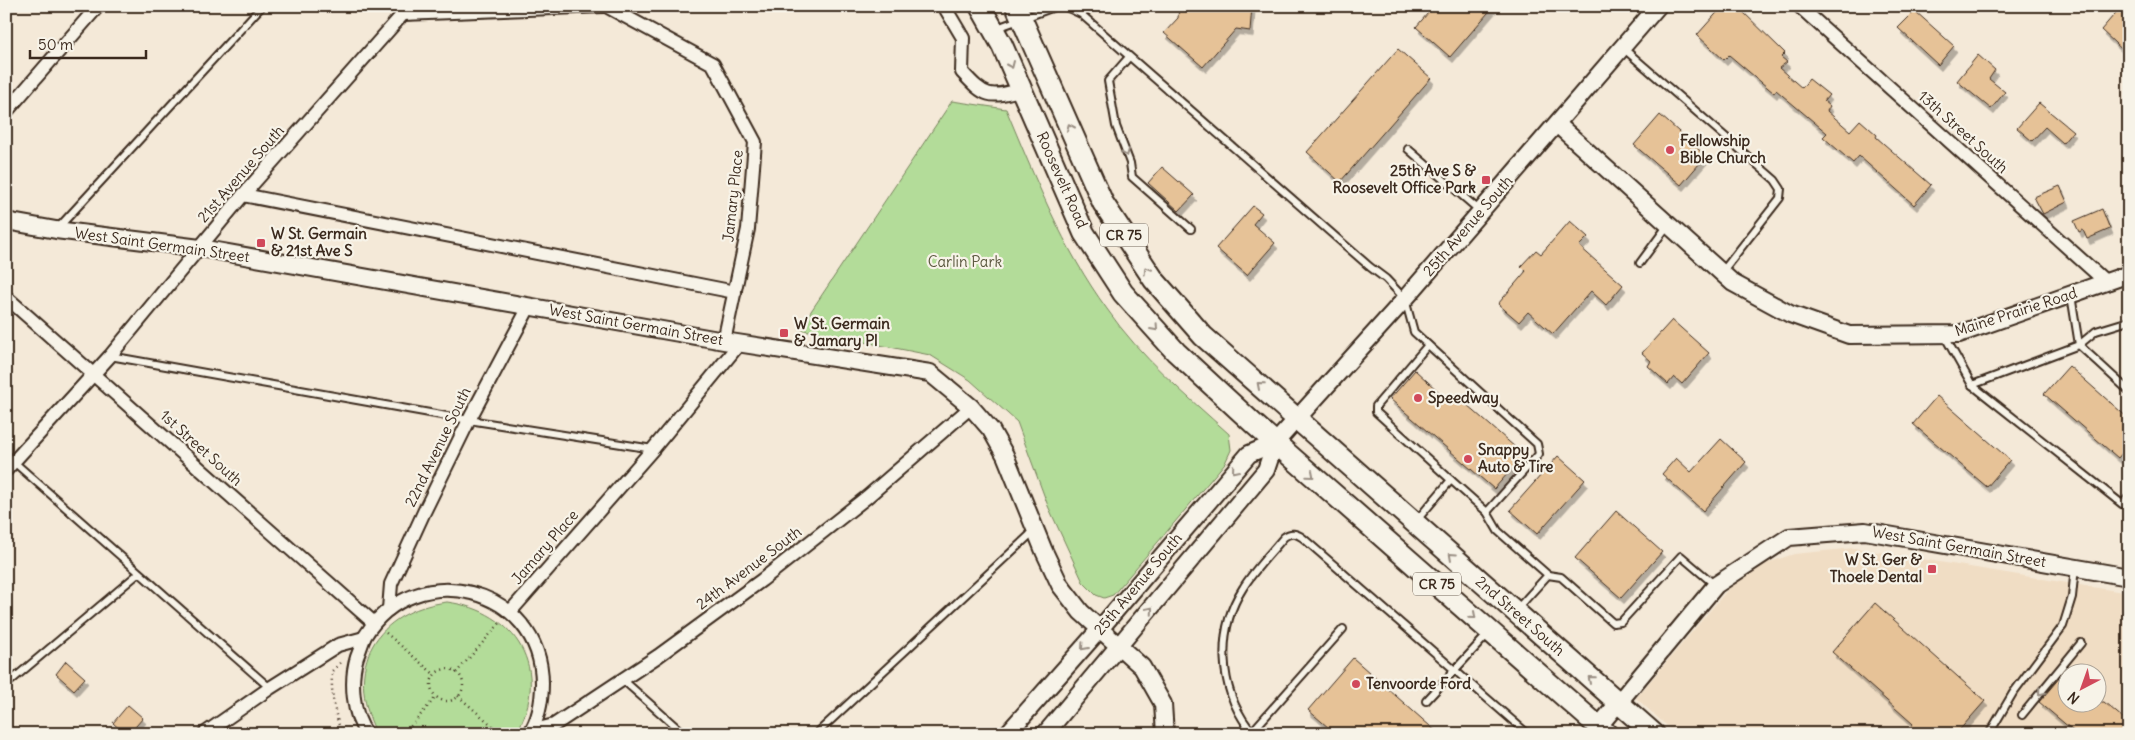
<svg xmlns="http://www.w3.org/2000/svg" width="2135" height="740" viewBox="0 0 2135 740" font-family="Delius,sans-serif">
  <defs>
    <filter id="shadow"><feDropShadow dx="3" dy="5.5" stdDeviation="0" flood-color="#0004"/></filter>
  </defs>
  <rect width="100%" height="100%" fill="#f4e9d8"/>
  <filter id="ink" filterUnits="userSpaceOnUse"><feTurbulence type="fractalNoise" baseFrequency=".02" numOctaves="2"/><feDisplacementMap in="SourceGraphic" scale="10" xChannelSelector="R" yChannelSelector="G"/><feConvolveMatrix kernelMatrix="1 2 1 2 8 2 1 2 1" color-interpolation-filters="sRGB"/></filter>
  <g filter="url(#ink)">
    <path fill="#f0ddc4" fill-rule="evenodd" d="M1854,548L2129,593V734H1676L1636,698L1730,587L1758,566L1794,554ZM2068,672H2098V702H2068Z"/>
    <g fill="#b3dc99" stroke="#77835c">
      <path d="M952,101L1006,109C1035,178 1063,249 1107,309C1140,357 1186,395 1229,434L1231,450L1225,463L1113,595L1104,598L1096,595L1083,582L1048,506L1017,422L970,380L930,355L799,329Z"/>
      <path d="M447,602C517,611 552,670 516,734H377L376,732C344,667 375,611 447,602Z"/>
    </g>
    <g fill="#e6c297" stroke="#3b2a1e" filter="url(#shadow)">
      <path d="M1179,6H1252L1250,31L1236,29L1203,67L1164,33L1178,18Z"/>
      <path d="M1434,6H1494L1450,57L1416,27Z"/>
      <path d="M1723,6H1737L1785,53L1781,57L1787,62L1779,68L1802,88L1809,79L1829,95L1824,101L1830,106L1827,111L1850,131L1860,120L1877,135L1876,137L1931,185L1914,205L1859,156L1853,163L1823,137L1827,133L1776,90L1774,93L1729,55L1724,60L1697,35Z"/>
      <path d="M2120,8L2129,16V56L2101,30Z"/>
      <path d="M1915,11L1954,46L1938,65L1898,28Z"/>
      <path d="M1398,49L1431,78L1340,182L1307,152Z"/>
      <path d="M1978,55L1995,70L1989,79L2005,92L1991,109L1957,81Z"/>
      <path d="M2039,103L2073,131L2063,143L2045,127L2032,141L2017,128Z"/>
      <path d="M1660,115L1706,156L1681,185L1634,145Z"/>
      <path d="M1162,167L1194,195L1179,211L1148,183Z"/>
      <path d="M2060,186L2067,202L2043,214L2034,197Z"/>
      <path d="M1253,206L1262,213L1253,224L1275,243L1247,275L1216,248Z"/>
      <path d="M2102,209L2110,229L2087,239L2083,230L2079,232L2074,221Z"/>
      <path d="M1570,221L1588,237L1579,246L1623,285L1606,305L1591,291L1553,334L1528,312L1519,322L1498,304L1526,271L1521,266L1536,250L1541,254Z"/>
      <path d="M1672,320L1709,353L1682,384L1674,377L1668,384L1648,366L1651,361L1642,353Z"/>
      <path d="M2069,366L2129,419V445L2118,458L2044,394Z"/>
      <path d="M1415,370L1452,404L1458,397L1524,455L1494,489L1390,399Z"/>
      <path d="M1937,396L2010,460L1987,487L1913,424Z"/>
      <path d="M1721,439L1746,462L1703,511L1662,474L1676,458L1691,472Z"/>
      <path d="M1558,456L1585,480L1537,534L1510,510Z"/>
      <path d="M1616,511L1662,552L1621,598L1575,558Z"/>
      <path d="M1875,603L1985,701L1956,734H1905L1913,724L1832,652Z"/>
      <path d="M1353,658L1439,734H1336L1308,710Z"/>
      <path d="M66,661L85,678L74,690L56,674Z"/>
      <path d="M2066,670L2068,671V702H2104L2129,723V734H2077L2039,702Z"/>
      <path d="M128,705L143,718L129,734H125L113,723Z"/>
    </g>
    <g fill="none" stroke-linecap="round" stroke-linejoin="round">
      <defs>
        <g id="service">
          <path d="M1064,6L1081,14L1370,267L1386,279L1405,299L1414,332L1537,444L1539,454L1487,512"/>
          <path d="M997,28L1057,6"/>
          <path d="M1623,48L1775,180L1781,189L1780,198L1722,272"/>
          <path d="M1129,57L1108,81L1116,126L1130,163L1132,177L1191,229"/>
          <path d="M1408,149L1480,211"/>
          <path d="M59,227L262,6"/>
          <path d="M1640,263L1668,225"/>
          <path d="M2071,295L2079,345L2129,391"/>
          <path d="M1944,335L1972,385L2122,504L2129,497"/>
          <path d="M1428,345L1376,406V412L1451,480"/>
          <path d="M110,356L469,420L653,449"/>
          <path d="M1972,385L2079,345L2096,331L2129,321"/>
          <path d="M14,462L270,688"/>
          <path d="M1416,521L1451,480L1487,512L1498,531L1548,575"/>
          <path d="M1517,609L1548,575L1561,577L1613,623L1621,622L1681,556L1715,585"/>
          <path d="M622,679L684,734"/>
          <path d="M6,685L139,573"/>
          <path d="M1426,701L1488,634"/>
          <path d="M2022,715L2081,643"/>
          <path d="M1248,727C1219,688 1216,630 1243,588C1254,570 1270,554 1284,537C1291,532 1296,533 1303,538L1528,734"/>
          <path d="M816,734L1035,530"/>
          <path d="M1250,734L1343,629"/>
          <path d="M1989,734L2013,693L2063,626L2072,597L2075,567"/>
        </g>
        <g id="minor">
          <path d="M606,6L713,64L755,142L748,229L724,341"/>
          <path d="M944,6L963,38L962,72C985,97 989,99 1022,89"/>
          <path d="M1799,6L2106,282"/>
          <path d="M403,14L604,6"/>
          <path d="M6,112L98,6"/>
          <path d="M243,195L735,292"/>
          <path d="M6,297L374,623"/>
          <path d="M6,470L110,356L243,195L403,14"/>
          <path d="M389,609L391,584L424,512L469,420L530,305"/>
          <path d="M510,612L653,449L740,343"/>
          <path d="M531,731L554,725L658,656L762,580L867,497L971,407"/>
          <path d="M204,734L270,688L338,645L364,638"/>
          <path d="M367,734C352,715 350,679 357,657C360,650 362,642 365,636C415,555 542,587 542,683C542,700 539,719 529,734"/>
        </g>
        <g id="tertiary">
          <path d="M1557,124L1733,283L1790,314L1849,335L1959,334L2129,274"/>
          <path d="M6,221L56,230L200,248L724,341L930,373L971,407L991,430L1005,455L1044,551L1060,585L1081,612L1142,667L1163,704L1165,734"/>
          <path d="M1599,726L1716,585L1789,537L1865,531L2129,577"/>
          <path d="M1007,734L1099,630L1249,454L1275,443"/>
          <path d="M1045,734L1266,470L1275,443L1405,299L1658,6"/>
        </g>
        <g id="primary">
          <path d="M980,6L1002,45L1084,233L1123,293L1176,352L1255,425L1607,734"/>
          <path d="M1016,6L1103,203L1154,280L1203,336L1654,734"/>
        </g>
      </defs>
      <use href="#service" stroke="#3b2a1e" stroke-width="10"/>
      <use href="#minor" stroke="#3b2a1e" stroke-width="16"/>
      <use href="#tertiary" stroke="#3b2a1e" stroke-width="20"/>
      <use href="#primary" stroke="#3b2a1e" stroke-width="24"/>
      <g stroke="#3b2a1e" stroke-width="2.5" stroke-dasharray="1 4" stroke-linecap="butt">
        <path d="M386,633L435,675"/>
        <path d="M340,663L332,671C331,693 334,713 342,734"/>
        <circle cx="447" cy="685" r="16"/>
        <path d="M456,673L500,623"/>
        <path d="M458,696L502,734"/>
        <path d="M404,734L436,697"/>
      </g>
      <use href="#service" stroke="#f7f3e8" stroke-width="6"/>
      <use href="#minor" stroke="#f7f3e8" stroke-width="12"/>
      <use href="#tertiary" stroke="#f7f3e8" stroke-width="16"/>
      <use href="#primary" stroke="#f7f3e8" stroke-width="20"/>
    </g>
    <defs><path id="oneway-chevron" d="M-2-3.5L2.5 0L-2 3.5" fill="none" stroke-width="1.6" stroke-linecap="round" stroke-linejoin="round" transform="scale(1.25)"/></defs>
    <g stroke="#998e83">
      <use href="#oneway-chevron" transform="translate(1011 65) rotate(66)"/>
      <use href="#oneway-chevron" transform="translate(1070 127) rotate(-114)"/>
      <use href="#oneway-chevron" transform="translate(1126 153) rotate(68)"/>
      <use href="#oneway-chevron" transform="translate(1147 270) rotate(-123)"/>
      <use href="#oneway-chevron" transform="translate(1155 328) rotate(48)"/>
      <use href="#oneway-chevron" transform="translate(1260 385) rotate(-139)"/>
      <use href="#oneway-chevron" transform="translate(1235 470) rotate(130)"/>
      <use href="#oneway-chevron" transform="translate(1311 475) rotate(41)"/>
      <use href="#oneway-chevron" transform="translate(1452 556) rotate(-138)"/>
      <use href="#oneway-chevron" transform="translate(1150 610) rotate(-50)"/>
      <use href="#oneway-chevron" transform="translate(1473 616) rotate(41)"/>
      <use href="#oneway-chevron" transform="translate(1084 647) rotate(132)"/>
      <use href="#oneway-chevron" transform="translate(1591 679) rotate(-139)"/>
      <use href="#oneway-chevron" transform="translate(2041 692) rotate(129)"/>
    </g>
  </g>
  <g fill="#d1495b" stroke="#f7f3e8" stroke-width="2">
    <circle cx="1670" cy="150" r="5"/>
    <rect x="1481" y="175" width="10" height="10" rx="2.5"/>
    <rect x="256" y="238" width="10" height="10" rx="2.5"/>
    <rect x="779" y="328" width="10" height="10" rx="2.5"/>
    <circle cx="1418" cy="398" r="5"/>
    <circle cx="1468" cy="459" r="5"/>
    <rect x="1927" y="564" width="10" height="10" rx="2.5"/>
    <circle cx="1356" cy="684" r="5"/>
  </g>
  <g text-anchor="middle" stroke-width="4.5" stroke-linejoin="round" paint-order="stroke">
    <g fill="#f7f3e8" stroke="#73665b" stroke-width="1">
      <rect x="1100" y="223.5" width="48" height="23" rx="4"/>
      <rect x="1413" y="572.5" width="48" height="23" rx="4"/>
    </g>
    <g font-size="14" font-weight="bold" fill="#3b2a1e">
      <text x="1124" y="240">CR 75</text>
      <text x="1437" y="589">CR 75</text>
    </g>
    <g font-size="15" fill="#3b2a1e" stroke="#f7f3e8">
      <text transform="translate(1963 132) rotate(42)" y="5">13th Street South</text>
      <text transform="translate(241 174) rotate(-49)" y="5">21st Avenue South</text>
      <text transform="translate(1062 180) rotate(66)" y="5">Roosevelt Road</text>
      <text transform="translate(733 196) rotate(-84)" y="5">Jamary Place</text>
      <text transform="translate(1468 226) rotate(-49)" y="5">25th Avenue South</text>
      <text transform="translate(162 245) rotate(8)" y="5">West Saint Germain Street</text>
      <text transform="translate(2016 312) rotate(-18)" y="5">Maine Prairie Road</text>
      <text transform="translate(636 325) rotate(10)" y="5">West Saint Germain Street</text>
      <text transform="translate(438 447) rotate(-64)" y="5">22nd Avenue South</text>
      <text transform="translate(201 448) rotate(42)" y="5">1st Street South</text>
      <text transform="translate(545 547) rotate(-49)" y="5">Jamary Place</text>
      <text transform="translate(1959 547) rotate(10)" y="5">West Saint Germain Street</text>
      <text transform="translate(749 568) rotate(-37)" y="5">24th Avenue South</text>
      <text transform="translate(1138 584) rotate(-50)" y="5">25th Avenue South</text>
      <text transform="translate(1520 616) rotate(41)" y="5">2nd Street South</text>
    </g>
    <g font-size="15" font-weight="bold" fill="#3b2a1e" stroke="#f7f3e8" text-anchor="start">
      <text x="1680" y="146">Fellowship<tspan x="1680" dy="17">Bible Church</tspan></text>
      <text x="1476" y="176" text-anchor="end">25th Ave S &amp;<tspan x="1476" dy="17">Roosevelt Office Park</tspan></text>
      <text x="271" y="239">W St. Germain<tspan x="271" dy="17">&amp; 21st Ave S</tspan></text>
      <text x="794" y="329">W St. Germain<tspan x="794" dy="17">&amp; Jamary Pl</tspan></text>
      <text x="1428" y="403">Speedway</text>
      <text x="1478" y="455">Snappy<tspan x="1478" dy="17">Auto &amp; Tire</tspan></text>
      <text x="1922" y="565" text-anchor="end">W St. Ger &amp;<tspan x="1922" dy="17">Thoele Dental</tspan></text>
      <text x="1366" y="689">Tenvoorde Ford</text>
    </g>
    <g font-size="15" fill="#59563d" stroke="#f7f3e8">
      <text x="965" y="267">Carlin Park</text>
    </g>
  </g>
  <rect width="2135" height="740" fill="none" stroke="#f7f3e8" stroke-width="25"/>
  <rect x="12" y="12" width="2110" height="715" fill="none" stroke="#3b2a1e" stroke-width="2" filter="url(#ink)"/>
  <g transform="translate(2082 688) rotate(221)"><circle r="24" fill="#f7f3e8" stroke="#aca397"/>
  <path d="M0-4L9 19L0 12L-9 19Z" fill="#d1495b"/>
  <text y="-8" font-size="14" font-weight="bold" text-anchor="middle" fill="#3b2a1e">N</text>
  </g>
  <path d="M30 50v8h116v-8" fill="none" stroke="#3b2a1e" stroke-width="2.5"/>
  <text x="38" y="50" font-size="15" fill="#3b2a1e" stroke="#f7f3e8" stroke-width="4" paint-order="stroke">50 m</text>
</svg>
